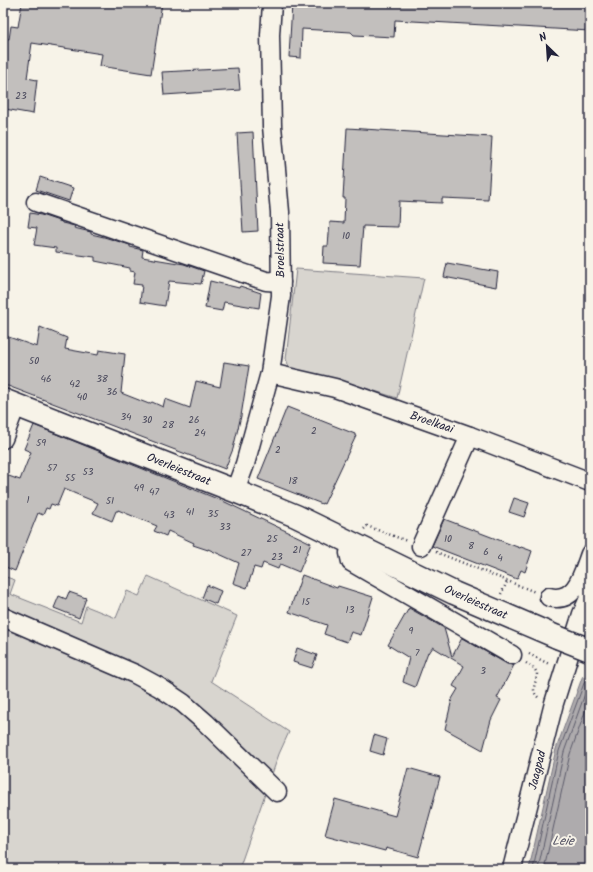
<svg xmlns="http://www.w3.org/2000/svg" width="593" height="872" viewBox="0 0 593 872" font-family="Kalam,sans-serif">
  <rect width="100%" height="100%" fill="#f7f3e8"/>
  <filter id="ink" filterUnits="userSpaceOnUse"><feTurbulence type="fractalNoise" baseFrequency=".025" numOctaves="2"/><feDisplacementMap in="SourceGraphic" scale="8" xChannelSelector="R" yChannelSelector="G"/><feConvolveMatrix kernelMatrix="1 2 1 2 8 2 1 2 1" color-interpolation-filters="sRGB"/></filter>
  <g filter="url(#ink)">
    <g fill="#d8d5cf" stroke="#7d7c85">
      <path d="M296,269L424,278L397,398L349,383L298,371L289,367L286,359Z"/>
      <path d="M3,576L15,580L10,594L81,622L86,606L116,618L127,591L139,596L148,576L237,616L211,681L289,732L279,754L239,869H3Z"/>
    </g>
    <path fill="#aeabad" stroke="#76747f" d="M590,656V869H529L556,749Z"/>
    <path fill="#f7f3e8" d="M590,654V680L580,675L588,655Z"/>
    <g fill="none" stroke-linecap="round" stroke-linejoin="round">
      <g stroke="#5a5969" stroke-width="1">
        <path d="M533,869L559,751L590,667"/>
        <path d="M538,869L564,752L590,680"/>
        <path d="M544,869L570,754L590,698"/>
      </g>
    </g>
    <g fill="#c2bfbd" stroke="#22223b">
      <path d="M22,3H162L151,74L100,66L102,54L32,43L27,78L37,80L33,114L5,109L3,108V38L9,39L11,26L18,27Z"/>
      <path d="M292,3H590V31L395,20L394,37L354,35L351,32L302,29L301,58L289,57Z"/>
      <path d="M238,68L240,90L164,95L162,72Z"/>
      <path d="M347,128L492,137L488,200L442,198V203L399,201L398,227L363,226L360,265L323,263L324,246H328L330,222L344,223L345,198H343Z"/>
      <path d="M253,132L258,231L243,232L237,133Z"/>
      <path d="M40,177L73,188L69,201L36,190Z"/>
      <path d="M30,213L41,215L62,222V223L75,226L74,228L91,232V234L104,237L130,245V247L143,250L142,257L184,264L204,271L201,284L169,281L165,306L140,302L142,285L133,284L135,272L130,271V268L95,261V257L56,252V248L34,245L37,228L28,227Z"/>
      <path d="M447,263L498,272L496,287L444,277Z"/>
      <path d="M210,281L239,288L240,286L261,293L259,308L224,302L222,311L205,308Z"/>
      <path d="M40,327L67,338L65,349L98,355L99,350L125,354L121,393L149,404L152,402L163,407L165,399L190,408L196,381L220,387L224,362L249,366L241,416L233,449L225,469L8,386H3V335L37,347Z"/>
      <path d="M287,407L355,434V436H356L324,504L322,503V504L258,479Z"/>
      <path d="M34,425L225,502L305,540L311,543L299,572L280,564L278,569L263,563L261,569L254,567L247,588L233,583L239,563L208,549V550L193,545L194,543L168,531L166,536L154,531L157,526L118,510V511H116L112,521L93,513L98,503L64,489L57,506L51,504L49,509L46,508L43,515L38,513L15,571L3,566V474L20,480L31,452L24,449Z"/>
      <path d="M514,498L529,503L524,517L509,512Z"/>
      <path d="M444,519L520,548L521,547L532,551L525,572L521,570L517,579L432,546Z"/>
      <path d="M302,575L337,588L338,586L373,597L361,635L351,632L347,642L324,634L327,625L289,612Z"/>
      <path d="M207,585L221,591L216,604L202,598Z"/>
      <path d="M69,592L86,598L79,618L54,608L59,596L66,599Z"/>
      <path d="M409,608L444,628L452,657L462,638L507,664L514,665L497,698L501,700L491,720L483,750L445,729L452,699L458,689L453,686L464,666L433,647L429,653L428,652L415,687L403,682L409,658L388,645Z"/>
      <path d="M297,648L317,655L312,668L293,662Z"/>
      <path d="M374,735L387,739L383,755L370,751Z"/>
      <path d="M408,768L440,777L418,857L386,848L385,851L325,835L335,799L395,816Z"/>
    </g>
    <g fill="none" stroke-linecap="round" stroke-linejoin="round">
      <defs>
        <g id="minor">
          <path d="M36,202L266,281L281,282"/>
          <path d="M270,373L335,388L470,436L590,482"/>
          <path d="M3,439L16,405"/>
          <path d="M235,491L245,464L270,373L281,296L280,212L272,126L270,35L272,3"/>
          <path d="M353,543L349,553L351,562L512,655"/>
          <path d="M421,546L470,436"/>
          <path d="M549,597C576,604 583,573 590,554"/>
          <path d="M3,617L135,674L159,687L183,703L206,723L277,792"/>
          <path d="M512,869L554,703L582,614L590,596"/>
        </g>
        <path id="major" d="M3,400L235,491L296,516L454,593L557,637"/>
      </defs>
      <use href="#minor" stroke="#22223b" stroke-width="21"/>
      <use href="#major" stroke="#22223b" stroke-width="25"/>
      <g stroke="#22223b" stroke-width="2.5" stroke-dasharray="1 3" stroke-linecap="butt">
        <path d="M364,529L367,526L407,541"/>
        <path d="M436,552L535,592"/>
        <path d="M501,594L508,580"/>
        <path d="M529,654L549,664"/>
        <path d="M526,663L534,668L537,673C537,683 529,690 539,698"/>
      </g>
      <use href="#minor" stroke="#f7f3e8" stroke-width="18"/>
      <use href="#major" stroke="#f7f3e8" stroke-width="22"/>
      <defs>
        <path id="major-bridge" d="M557,637L590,650"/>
      </defs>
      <use href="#major-bridge" stroke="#22223b" stroke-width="25" stroke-linecap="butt"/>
      <use href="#major-bridge" stroke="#f7f3e8" stroke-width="22"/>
    </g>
  </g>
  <g text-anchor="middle" stroke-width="4" stroke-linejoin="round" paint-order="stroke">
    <g font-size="10" fill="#4a495c">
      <text x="21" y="99">23</text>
      <text x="346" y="239">10</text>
      <text x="34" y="364">50</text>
      <text x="46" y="382">46</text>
      <text x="102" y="382">38</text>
      <text x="75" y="387">42</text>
      <text x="112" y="395">36</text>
      <text x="82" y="400">40</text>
      <text x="126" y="420">34</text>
      <text x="147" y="423">30</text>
      <text x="194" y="423">26</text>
      <text x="168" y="428">28</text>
      <text x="314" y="434">2</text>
      <text x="200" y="436">24</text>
      <text x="41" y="446">59</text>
      <text x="278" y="453">2</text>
      <text x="52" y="471">57</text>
      <text x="88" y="475">53</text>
      <text x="70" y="481">55</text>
      <text x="293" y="484">18</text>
      <text x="139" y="491">49</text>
      <text x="154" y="495">47</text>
      <text x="28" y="503">1</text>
      <text x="110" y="504">51</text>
      <text x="190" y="515">41</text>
      <text x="213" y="517">35</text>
      <text x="169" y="518">43</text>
      <text x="225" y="530">33</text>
      <text x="272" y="542">25</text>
      <text x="448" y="542">10</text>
      <text x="471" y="549">8</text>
      <text x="297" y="553">21</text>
      <text x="486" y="555">6</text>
      <text x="246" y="556">27</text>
      <text x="277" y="560">23</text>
      <text x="500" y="561">4</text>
      <text x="306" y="605">15</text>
      <text x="350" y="613">13</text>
      <text x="411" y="634">9</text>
      <text x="417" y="656">7</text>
      <text x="483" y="674">3</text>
    </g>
    <g font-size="12" fill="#22223b" stroke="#f7f3e8">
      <text transform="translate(280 250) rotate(-91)" y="4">Broelstraat</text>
      <text transform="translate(432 422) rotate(19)" y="4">Broelkaai</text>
      <text transform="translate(179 469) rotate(22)" y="4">Overleiestraat</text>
      <text transform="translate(476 602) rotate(24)" y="4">Overleiestraat</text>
      <text transform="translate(537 770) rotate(-76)" y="4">Jaagpad</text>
    </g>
    <g font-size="13" font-style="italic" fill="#535263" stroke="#f7f3e8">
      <text x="563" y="845">Leie</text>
    </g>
  </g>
  <rect width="593" height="872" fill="none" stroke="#f7f3e8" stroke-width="16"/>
  <rect x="8" y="8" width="577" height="856" fill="none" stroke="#22223b" stroke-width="1.5" filter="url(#ink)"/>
  <g transform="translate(547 46) rotate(335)" stroke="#f7f3e8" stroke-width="3" paint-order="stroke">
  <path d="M0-3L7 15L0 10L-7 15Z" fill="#22223b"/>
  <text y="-6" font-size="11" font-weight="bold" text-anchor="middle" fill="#22223b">N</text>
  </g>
</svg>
